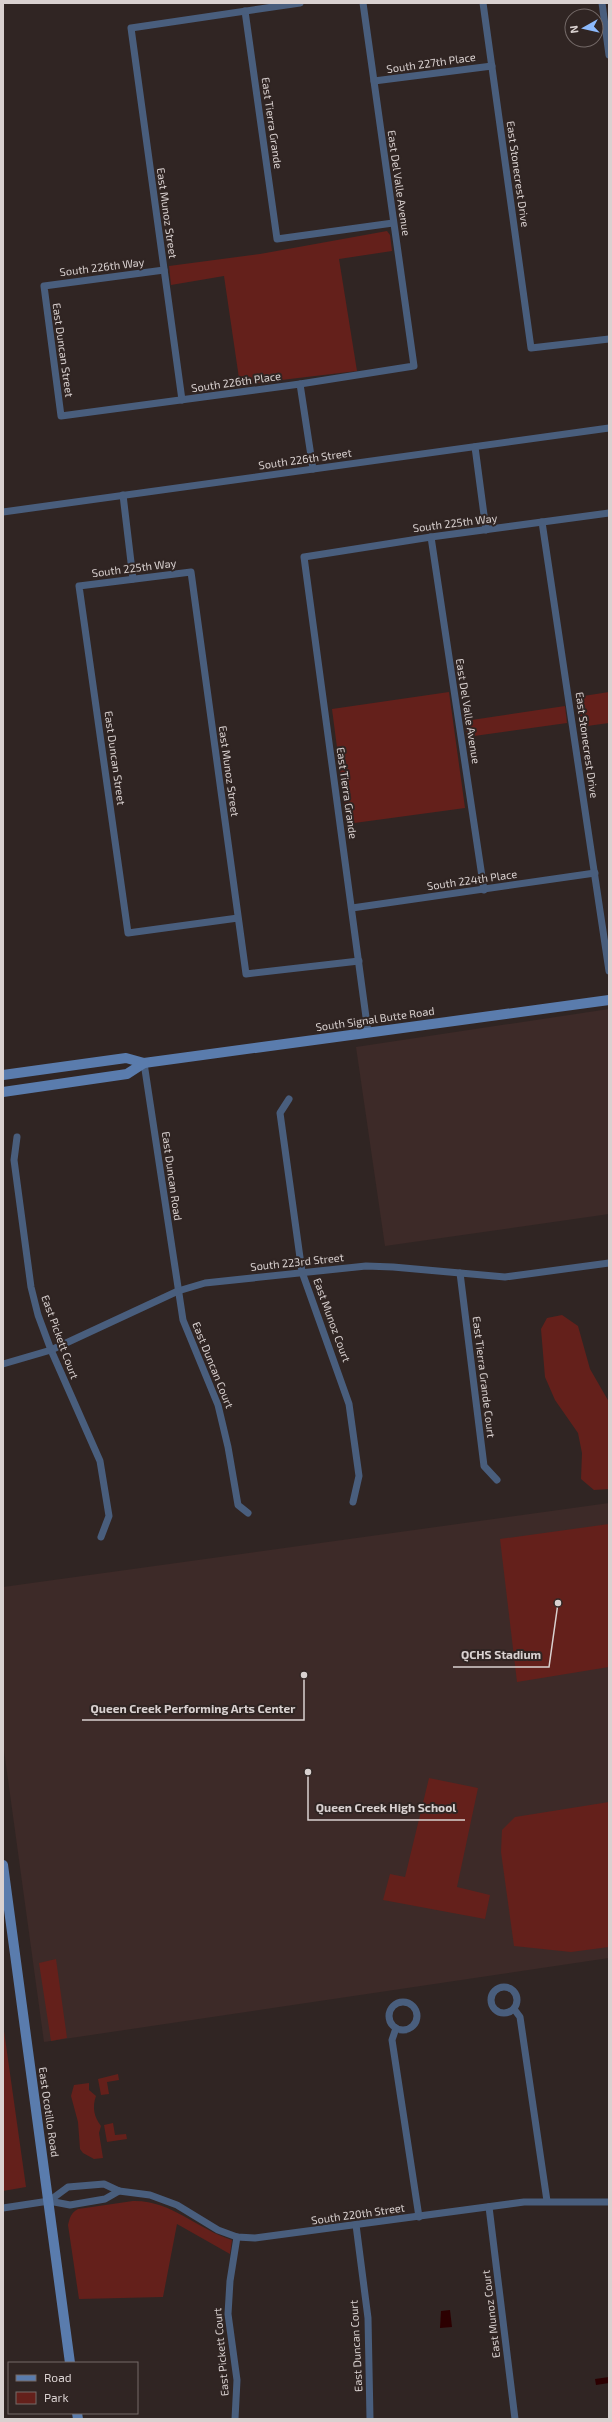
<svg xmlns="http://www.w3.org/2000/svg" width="612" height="2422" viewBox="0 0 612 2422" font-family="'Exo 2',sans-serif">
  <rect width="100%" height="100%" fill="#302523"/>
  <g fill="#3d2a28">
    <path d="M609,1009V1214L385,1246L356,1047Z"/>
    <path d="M609,1503V1958L44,2042L3,1743V1587Z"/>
  </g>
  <g fill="#64201b">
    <path d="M387,231L390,235L392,251L339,259L357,371L240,385L224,276L171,285L169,266L260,254Z"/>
    <path d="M449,692L465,808L347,824L332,709Z"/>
    <path d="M609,692V723L580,727L577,697Z"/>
    <path d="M565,706L567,723L467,737L465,721Z"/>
    <path d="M562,1315L578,1326L590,1369L609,1402V1489L594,1490L581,1479L582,1453L578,1433L555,1400L545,1377L541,1329L547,1318Z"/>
    <path d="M609,1524V1667L517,1682L500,1539Z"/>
    <path d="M429,1778L478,1788L457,1887L490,1895L485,1919L383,1900L390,1874L405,1877Z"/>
    <path d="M609,1802V1947L571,1952L514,1946L501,1852L502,1830L515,1817Z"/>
    <path d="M56,1959L67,2038L51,2041L39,1963Z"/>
    <path d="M3,2024L26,2187L3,2191Z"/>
    <path d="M118,2074L119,2080L107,2082L109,2094L101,2095L98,2079Z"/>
    <path d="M89,2083V2090L96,2096C92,2107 94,2117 101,2126L99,2133L103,2158L94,2159L83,2153L80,2149L78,2122L71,2096L74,2085Z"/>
    <path d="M113,2123L115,2135L126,2134L127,2139L107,2142L104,2125Z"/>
    <path d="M133,2201C171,2200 197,2229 232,2240L230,2254L177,2224L163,2297L79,2299L68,2225C70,2217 71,2213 78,2209Z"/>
  </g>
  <g fill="#2c0001">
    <path d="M450,2310L452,2327L440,2328L441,2311Z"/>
    <path d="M609,2377V2383L596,2385L595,2379Z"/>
  </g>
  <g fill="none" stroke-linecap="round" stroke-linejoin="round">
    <g stroke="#495e7d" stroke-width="7">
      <path d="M483,3L531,348L609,339"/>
      <path d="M602,3L609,55"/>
      <path d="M245,11L277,239L393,223"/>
      <path d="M374,81L492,66"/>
      <path d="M164,270L44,286L61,416L300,384L414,366L363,3"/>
      <path d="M300,384L313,469"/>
      <path d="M182,400L131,28L300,3"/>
      <path d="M475,447L486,530"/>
      <path d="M123,495L133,579"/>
      <path d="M3,512L609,428"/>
      <path d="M542,522L609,971"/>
      <path d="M431,537L484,890"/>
      <path d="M352,908L595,873"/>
      <path d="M238,918L128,933L79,586L191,572C209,706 227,840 246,974L359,961"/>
      <path d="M368,1032L304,557L431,537L609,513"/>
      <path d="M144,1063L183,1320L218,1405L228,1447L238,1505L248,1513"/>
      <path d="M289,1099L280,1113L302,1272L349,1404L359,1476L353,1502"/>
      <path d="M17,1137L14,1160L31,1287L38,1315L51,1350L100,1461L109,1516L101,1537"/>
      <path d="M460,1273L484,1466L497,1480"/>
      <path d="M3,1364L51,1350L178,1291L205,1283L366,1266L393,1267L505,1277L609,1263"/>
      <circle cx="504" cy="2000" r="13"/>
      <circle cx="403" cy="2016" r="14"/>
      <path d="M514,2009L520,2017L547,2201"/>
      <path d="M396,2028L392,2040L419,2217"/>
      <path d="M49,2201L68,2187L104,2184L119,2191L150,2195L177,2205L218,2230L237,2237L255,2238L524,2202H609"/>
      <path d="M489,2207L515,2419"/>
      <path d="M3,2208L49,2201L70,2205L105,2199L119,2191"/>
      <path d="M356,2225L368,2318L370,2419"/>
      <path d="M235,2419L237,2380L228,2314L230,2281L237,2237"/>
    </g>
    <g stroke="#5a7cad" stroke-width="10">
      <path d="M3,1075L126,1058L144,1063L609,1000"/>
      <path d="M3,1092L127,1074L144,1063"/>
      <path d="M3,1865L70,2363"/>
      <path d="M77,2413L78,2419"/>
    </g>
  </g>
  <g text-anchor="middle" stroke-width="4" stroke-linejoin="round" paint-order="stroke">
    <g font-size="11" fill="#d9d1d0" stroke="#302523">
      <text transform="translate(431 63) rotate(-8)" y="4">South 227th Place</text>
      <text transform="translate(272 123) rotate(82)" y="4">East Tierra Grande</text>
      <text transform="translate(518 174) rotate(82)" y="4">East Stonecrest Drive</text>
      <text transform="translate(399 183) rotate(82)" y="4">East Del Valle Avenue</text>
      <text transform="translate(167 213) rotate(82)" y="4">East Munoz Street</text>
      <text transform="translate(102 267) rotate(-7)" y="4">South 226th Way</text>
      <text transform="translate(63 350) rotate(82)" y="4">East Duncan Street</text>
      <text transform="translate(236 382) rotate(-8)" y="4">South 226th Place</text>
      <text transform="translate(305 459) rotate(-8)" y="4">South 226th Street</text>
      <text transform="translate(455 523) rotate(-7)" y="4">South 225th Way</text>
      <text transform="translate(134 568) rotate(-7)" y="4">South 225th Way</text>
      <text transform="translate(468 711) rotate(81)" y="4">East Del Valle Avenue</text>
      <text transform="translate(587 745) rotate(82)" y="4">East Stonecrest Drive</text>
      <text transform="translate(115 758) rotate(82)" y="4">East Duncan Street</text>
      <text transform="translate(229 771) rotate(82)" y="4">East Munoz Street</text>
      <text transform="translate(347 793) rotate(82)" y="4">East Tierra Grande</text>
      <text transform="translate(472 880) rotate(-8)" y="4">South 224th Place</text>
      <text transform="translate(375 1019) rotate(-8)" y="4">South Signal Butte Road</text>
      <text transform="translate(172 1176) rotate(82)" y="4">East Duncan Road</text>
      <text transform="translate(297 1262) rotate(-6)" y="4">South 223rd Street</text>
      <text transform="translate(332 1320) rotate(70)" y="4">East Munoz Court</text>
      <text transform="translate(60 1337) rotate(70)" y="4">East Pickett Court</text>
      <text transform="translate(213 1365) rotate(68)" y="4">East Duncan Court</text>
      <text transform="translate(484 1377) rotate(83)" y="4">East Tierra Grande Court</text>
      <text transform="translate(49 2112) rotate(82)" y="4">East Ocotillo Road</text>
      <text transform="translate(358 2214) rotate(-8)" y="4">South 220th Street</text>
      <text transform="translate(491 2314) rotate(-97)" y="4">East Munoz Court</text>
      <text transform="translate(356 2346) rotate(-93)" y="4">East Duncan Court</text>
      <text transform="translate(221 2352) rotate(-95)" y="4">East Pickett Court</text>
    </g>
  </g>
  <path fill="none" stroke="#d9d1d0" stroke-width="1.5" d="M558 1603L549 1667H453M304 1675L304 1720H82M308 1772L308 1820H465"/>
  <g fill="#d9d1d0" stroke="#302523" stroke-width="1.5">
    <circle cx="558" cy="1603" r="4"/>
    <circle cx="304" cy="1675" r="4"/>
    <circle cx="308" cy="1772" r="4"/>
  </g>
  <g font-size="12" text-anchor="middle" font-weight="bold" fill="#d9d1d0" stroke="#302523" stroke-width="4" stroke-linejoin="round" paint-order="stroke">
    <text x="501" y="1659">QCHS Stadium</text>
    <text x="193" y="1713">Queen Creek Performing Arts Center</text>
    <text x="386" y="1812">Queen Creek High School</text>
  </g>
  <rect width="612" height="2422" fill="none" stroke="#d9d1d0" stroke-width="8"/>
  <rect x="8" y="2362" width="130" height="52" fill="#302523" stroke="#746a68"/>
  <rect x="16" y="2375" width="20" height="6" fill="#5a7cad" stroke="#746a68"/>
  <text x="44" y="2382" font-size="12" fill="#d9d1d0">Road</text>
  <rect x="16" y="2392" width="20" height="12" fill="#64201b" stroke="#746a68"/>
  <text x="44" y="2402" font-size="12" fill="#d9d1d0">Park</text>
  <g transform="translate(584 28) rotate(262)"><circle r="19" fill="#302523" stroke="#746a68"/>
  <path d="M0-3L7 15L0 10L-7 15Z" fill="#8cb9fc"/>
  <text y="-6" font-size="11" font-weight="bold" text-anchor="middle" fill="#d9d1d0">N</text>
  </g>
</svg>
